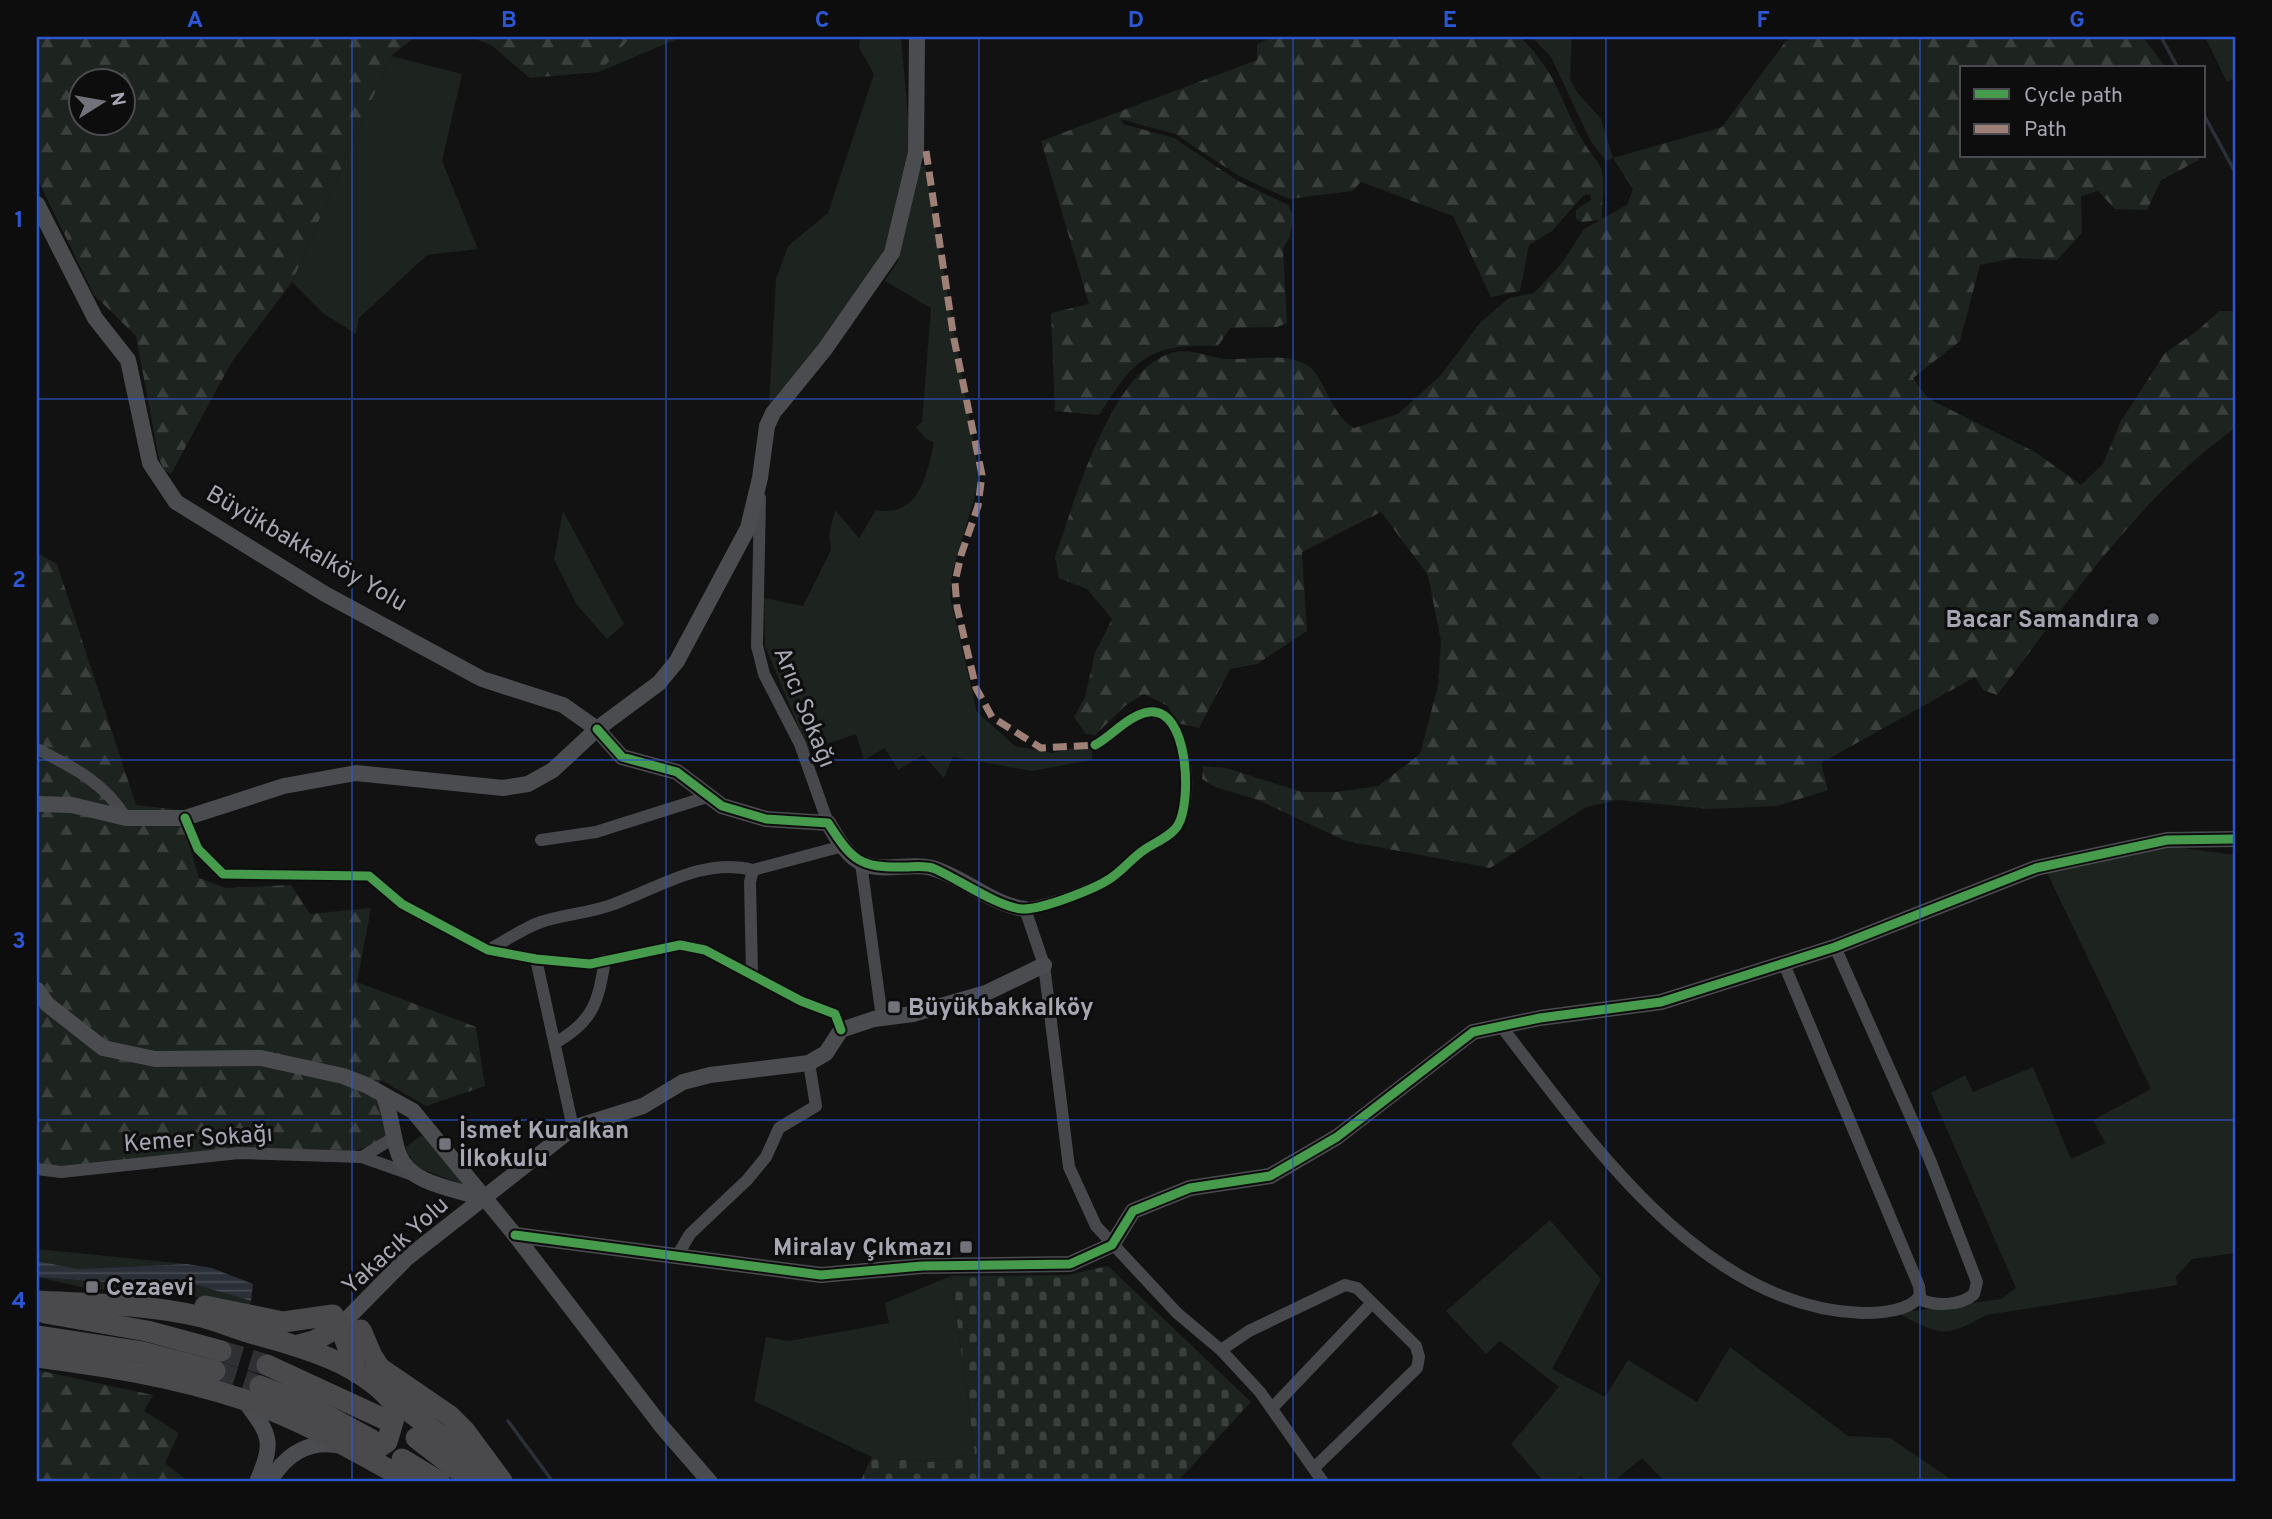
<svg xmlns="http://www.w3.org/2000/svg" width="2272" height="1519" viewBox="0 0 2272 1519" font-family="Overpass,sans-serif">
  <defs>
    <pattern id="forest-firs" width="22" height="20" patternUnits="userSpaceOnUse" patternTransform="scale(1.75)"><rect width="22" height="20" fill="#1d231f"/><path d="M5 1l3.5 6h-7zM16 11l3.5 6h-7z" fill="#3b403d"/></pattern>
    <pattern id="cemetery-stones" width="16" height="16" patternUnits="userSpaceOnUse" patternTransform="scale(1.75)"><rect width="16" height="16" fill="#1d231f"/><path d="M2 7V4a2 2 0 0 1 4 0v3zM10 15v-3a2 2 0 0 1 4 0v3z" fill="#3b403d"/></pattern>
    <pattern id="water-rules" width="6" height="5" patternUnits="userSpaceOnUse" patternTransform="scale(1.75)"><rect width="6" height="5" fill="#2b2f37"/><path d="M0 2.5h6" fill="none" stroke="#474a52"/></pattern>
  </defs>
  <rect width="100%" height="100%" fill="#121213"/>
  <g fill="#1d231f">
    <path d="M631,37H682L599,72Z"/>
    <path d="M860,37H901L909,128L908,150L886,247L815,354L769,404L776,279L788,246L828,213L874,74L859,48Z"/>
    <path d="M1532,37H1572L1570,79L1577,92L1601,119L1613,158L1606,161L1591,142L1551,57Z"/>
    <path d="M2205,37H2235V78L2227,82Z"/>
    <path d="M391,56L462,74L442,161L478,249L427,255L359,318L356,334L324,314L292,282Z"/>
    <path d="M925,166L980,479L952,573L950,597L977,712L1015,746L1052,753L1092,743V760L1032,771L953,757L944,778L923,755L898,770L885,748L864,760L856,734L808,750L765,646L764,598L803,606L831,550L829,535L835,510L859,538L876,510C920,518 927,474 934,442L926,439L916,427L922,422L931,308L885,281L898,261L918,167Z"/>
    <path d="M563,511L624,624L607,639L577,605L554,559Z"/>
    <path d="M2168,846L2235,855V1253L2192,1259L2176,1277L2177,1285L1986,1315C1945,1339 1939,1335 1898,1313L2001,1299L2016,1288L1931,1093L1965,1075L1973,1092L2033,1067L2071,1159L2105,1143L2093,1120L2151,1089L2047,873Z"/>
    <path d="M420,1136L432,1138L465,1186L415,1166L407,1158L406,1147Z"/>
    <path d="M1550,1220L1601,1279L1552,1369L1605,1397L1628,1360L1697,1402L1730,1347L1848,1436L1890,1438L1955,1482H1665L1642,1458L1613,1482H1586L1581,1476L1573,1482H1544L1511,1444L1559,1387L1500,1341L1486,1354L1446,1311Z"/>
    <path d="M37,1249L187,1264L78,1269L37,1261Z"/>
    <path d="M951,1276L975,1454L930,1462L872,1457L754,1401L766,1337L789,1341L889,1323L885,1303Z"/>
    <path d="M37,1277L103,1282L190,1283L251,1301L250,1311L183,1294L90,1289Z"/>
  </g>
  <g fill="url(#forest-firs)" fill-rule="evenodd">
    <path d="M37,37H415L391,56L292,282L231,363L171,474L165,471L159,459L136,336L94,295L37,178ZM122,80V122H80V80Z"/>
    <path d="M470,37H631L599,72L530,78L491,45Z"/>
    <path d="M1273,37H1520C1559,75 1559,100 1584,143C1590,154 1601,162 1603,176C1605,190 1601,206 1602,219L1627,205L1633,189L1613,158L1722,127L1789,37H2143L2166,68H1962V156H2197L2199,160L2161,180L2147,210L2115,209L2098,191L2081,196L2082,233L2057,260L2015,258L1980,265L1960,341L1913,378L1929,399L2035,452L2081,485L2103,464L2121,421L2165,353L2197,331L2219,311H2235V428C2138,498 2069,601 1997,695L1983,690L1975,677L1821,763L1828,790L1777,806L1709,809L1618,800L1586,807L1490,868L1346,841L1258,800L1215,787L1202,779L1203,766L1226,768L1302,792H1336L1378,786L1420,754L1438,686L1441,641L1428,575L1381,512L1302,552L1307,631L1257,664L1230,669L1199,728L1177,723L1168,706L1144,694L1126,705L1095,735L1086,734L1074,717L1085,697L1095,653L1112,619L1087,589L1059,578L1055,557C1075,502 1113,358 1181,351C1196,350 1213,359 1229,359C1255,360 1284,352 1307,365C1325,376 1329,413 1354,428L1398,414L1440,376L1480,323L1509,298L1534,293L1562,263L1584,229L1600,220L1582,222L1576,219V210L1591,200L1590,194L1583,196L1552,231L1529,245L1520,291L1491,297L1453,216L1361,182L1352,191L1289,199L1239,176L1175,134L1121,119L1123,124L1174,138L1238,181L1288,205L1293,216L1290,236L1283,249L1287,323L1277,327L1230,328L1218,346C1149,343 1135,358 1099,415L1055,411L1051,313L1089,304L1041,141L1257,60V44Z"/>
    <path d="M37,553L57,564L136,805L179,810L199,878L226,888L291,885L310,914L371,908L357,982L476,1027L485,1086L426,1106L381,1080L371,1095L388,1113L391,1140L350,1152H251L80,1172L37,1166Z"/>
    <path d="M37,1370L153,1395L144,1411L179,1433L165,1463L184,1478L183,1482H37Z"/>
  </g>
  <path fill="url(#cemetery-stones)" d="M1108,1266L1251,1402L1177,1482H860L872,1457L930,1462L975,1454L951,1276L1068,1275Z"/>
  <path fill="url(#water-rules)" d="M37,1261L78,1269L187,1264L212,1268L253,1284L251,1301L190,1283L103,1282L37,1277Z"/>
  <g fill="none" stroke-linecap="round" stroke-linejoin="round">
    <g stroke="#2b2f37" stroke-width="3.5">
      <path d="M2161,37L2178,68"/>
      <path d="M2204,115L2235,172"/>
      <path d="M508,1421L553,1482"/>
    </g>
    <g stroke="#2f3033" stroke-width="21" stroke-dasharray="21 10" stroke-linecap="butt">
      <path d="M221,1351L267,1365"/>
      <path d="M215,1371L260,1386"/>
    </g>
    <g stroke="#47484c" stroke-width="12">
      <path d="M760,498L757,646L764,674L800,744L828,823"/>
      <path d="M1095,745C1112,736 1129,714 1149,712C1189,708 1194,803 1177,826C1171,836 1153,844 1143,851C1131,859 1122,872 1110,879C1085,893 1052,904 1025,909L1044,965L1069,1167L1096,1226L1177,1313L1221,1350L1260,1392L1323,1482"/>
      <path d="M37,749C73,767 105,783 126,818"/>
      <path d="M185,818L198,849L223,874L369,876L402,904L488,950L536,959L590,964L680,945L705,950L801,1001L835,1014L841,1030"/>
      <path d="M541,840L596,832L710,796"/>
      <path d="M861,863L882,1018"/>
      <path d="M1835,947L1930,1160L1977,1282L1974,1294C1961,1306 1933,1307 1918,1298"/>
      <path d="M488,950C506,941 523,928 541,922C565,914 591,913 614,904C658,888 704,857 753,870"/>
      <path d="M536,959L573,1128"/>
      <path d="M752,974L750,882L753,870L843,846"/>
      <path d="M1501,1026C1589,1140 1703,1308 1862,1313C1879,1313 1912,1311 1920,1295L1919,1286L1784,964"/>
      <path d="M555,1043C594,1021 598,1002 605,960"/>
      <path d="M362,1157L395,1137"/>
      <path d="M37,1169L61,1172L239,1153L362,1157L413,1175"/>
      <path d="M677,1256L690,1234L747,1180L766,1157L779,1128L816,1106L809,1063"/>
      <path d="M1221,1350L1249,1331L1345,1285L1357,1288L1416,1346L1419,1357L1417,1368L1314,1468"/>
      <path d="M1273,1407L1372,1303"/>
    </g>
    <g stroke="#4b4c50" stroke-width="16">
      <path d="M37,204L95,318L128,360L150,463L176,502L325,594L482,679L563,705L597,729L622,757L677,772L722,806L766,819L828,823C836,836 847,857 862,863C884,873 910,862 932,868C966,878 990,904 1025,909"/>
      <path d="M37,804L72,805L126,818H185L284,786L356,773L503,788L528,784L553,770L597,729L659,683L677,661L748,528L760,478L767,426L773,413L825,349L892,253L916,152L917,37"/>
      <path d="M37,990L47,1004L103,1048L155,1059L261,1058L343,1076L366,1085L413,1111L515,1235L663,1428L710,1482"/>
      <path d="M384,1097C392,1116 392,1136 399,1155C409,1184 456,1189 482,1198"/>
      <path d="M515,1235L821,1275L922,1266L1070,1264L1112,1245L1133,1211L1190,1188L1270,1176L1337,1137L1473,1032L1540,1018L1661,1002L1835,947L2036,868L2167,840L2235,839"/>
      <path d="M340,1326L407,1258L573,1128L643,1106L683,1082L710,1075L809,1063L826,1053L841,1030L874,1019L913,1014L986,993L1044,965"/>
      <path d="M244,1400C270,1435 275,1440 257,1482"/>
      <path d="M269,1482C286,1454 308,1439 342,1446"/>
    </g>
    <g stroke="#4a4a4c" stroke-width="21">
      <path d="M37,1301C91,1304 148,1304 202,1317C221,1322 239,1330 258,1335C306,1348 366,1365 397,1408L387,1442L375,1450L349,1447"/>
      <path d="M205,1306L283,1322L333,1315"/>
      <path d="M45,1313L147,1331L221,1351"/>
      <path d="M361,1330L372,1356L380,1368L450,1416L465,1431L502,1481"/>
      <path d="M37,1336L142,1352L215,1371"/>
      <path d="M299,1345L314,1341L340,1326L357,1373"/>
      <path d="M37,1357C107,1366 175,1377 242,1399C301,1419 357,1452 411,1482"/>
      <path d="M267,1365L384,1419"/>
      <path d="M260,1386L304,1403L372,1440"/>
      <path d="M390,1397L487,1471"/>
      <path d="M416,1438L473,1482"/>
      <path d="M402,1459L440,1482"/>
    </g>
    <path stroke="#9e8076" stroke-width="7" stroke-dasharray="14 7" stroke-linecap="butt" d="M926,151L954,339L982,475L978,506L961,555L955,582L957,607L976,688L992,717L1041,748L1095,745"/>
    <defs>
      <g id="cycleway">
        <path d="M597,729L622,757L677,772L722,806L766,819L828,823C852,860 859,868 904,867C914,867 926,865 935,869C960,880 998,907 1022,909C1041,910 1095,889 1111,878C1123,870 1132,858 1144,850C1154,843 1172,836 1178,825C1192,802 1189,707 1149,712C1128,715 1112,736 1095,745"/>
        <path d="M185,818L198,849L223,874L369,876L402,904L488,950L536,959L590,964L680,945L705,950L801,1001L835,1014L841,1030"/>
        <path d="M515,1235L821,1275L922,1266L1070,1264L1112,1245L1133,1211L1190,1188L1270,1176L1337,1137L1473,1032L1540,1018L1661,1002L1835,947L2036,868L2167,840L2235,839"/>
      </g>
    </defs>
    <use href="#cycleway" stroke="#0d0d0e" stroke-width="13"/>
    <use href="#cycleway" stroke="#469c4c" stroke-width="9"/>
  </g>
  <path fill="none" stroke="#2b57d4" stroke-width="2" stroke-opacity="0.55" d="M352,37V1482M666,37V1482M979,37V1482M1293,37V1482M1606,37V1482M1920,37V1482M37,399H2235M37,760H2235M37,1120H2235"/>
  <g fill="#72727a" stroke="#0d0d0e" stroke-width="2.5">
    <circle cx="2153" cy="619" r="7"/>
    <rect x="887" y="1000" width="14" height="14" rx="3.5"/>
    <rect x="438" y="1137" width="14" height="14" rx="3.5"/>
    <rect x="959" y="1240" width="14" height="14" rx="3.5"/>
    <rect x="85" y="1280" width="14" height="14" rx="3.5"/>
  </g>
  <g text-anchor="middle" stroke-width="6" stroke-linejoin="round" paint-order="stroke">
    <g font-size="24" fill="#a5a6b2" stroke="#0d0d0e">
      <text transform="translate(307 548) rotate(30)" y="8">Büyükbakkalköy Yolu</text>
      <text transform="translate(805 707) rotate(68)" y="8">Arıcı Sokağı</text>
      <text transform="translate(198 1138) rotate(-4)" y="8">Kemer Sokağı</text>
      <text transform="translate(395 1245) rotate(-42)" y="8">Yakacık Yolu</text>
    </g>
    <g font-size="24" font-weight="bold" fill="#a5a6b2" stroke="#0d0d0e" text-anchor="start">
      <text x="2139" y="627" text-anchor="end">Bacar Samandıra</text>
      <text x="908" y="1015">Büyükbakkalköy</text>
      <text x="459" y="1138">İsmet Kuralkan<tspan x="459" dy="28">İlkokulu</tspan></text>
      <text x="952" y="1255" text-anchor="end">Miralay Çıkmazı</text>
      <text x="106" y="1295">Cezaevi</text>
    </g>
  </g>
  <rect width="2272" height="1519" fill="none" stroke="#0d0d0e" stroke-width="77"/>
  <rect x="1960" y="66" width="245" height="91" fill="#0d0d0e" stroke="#4a4a50" stroke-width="2"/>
  <rect x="1974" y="89" width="35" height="10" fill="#469c4c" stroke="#4a4a50" stroke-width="2"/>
  <text x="2024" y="102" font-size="21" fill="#a5a6b2">Cycle path</text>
  <rect x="1974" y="124" width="35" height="10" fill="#9e8076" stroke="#4a4a50" stroke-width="2"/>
  <text x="2024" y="136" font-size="21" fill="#a5a6b2">Path</text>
  <g transform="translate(102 102) rotate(79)"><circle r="33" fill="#0d0d0e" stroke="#4a4a50" stroke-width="2"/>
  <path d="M0-5L12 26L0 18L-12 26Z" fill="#72727a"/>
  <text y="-10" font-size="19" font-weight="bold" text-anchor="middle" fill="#a5a6b2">N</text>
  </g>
  <rect x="38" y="38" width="2196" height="1442" fill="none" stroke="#2b57d4" stroke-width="2.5"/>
  <g font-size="23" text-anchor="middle" font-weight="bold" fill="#2b57d4">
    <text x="195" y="27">A</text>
    <text x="509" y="27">B</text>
    <text x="822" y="27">C</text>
    <text x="1136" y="27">D</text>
    <text x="1450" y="27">E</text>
    <text x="1763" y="27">F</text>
    <text x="2077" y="27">G</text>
    <text x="19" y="227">1</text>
    <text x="19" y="587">2</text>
    <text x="19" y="948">3</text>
    <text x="19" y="1308">4</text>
  </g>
</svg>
